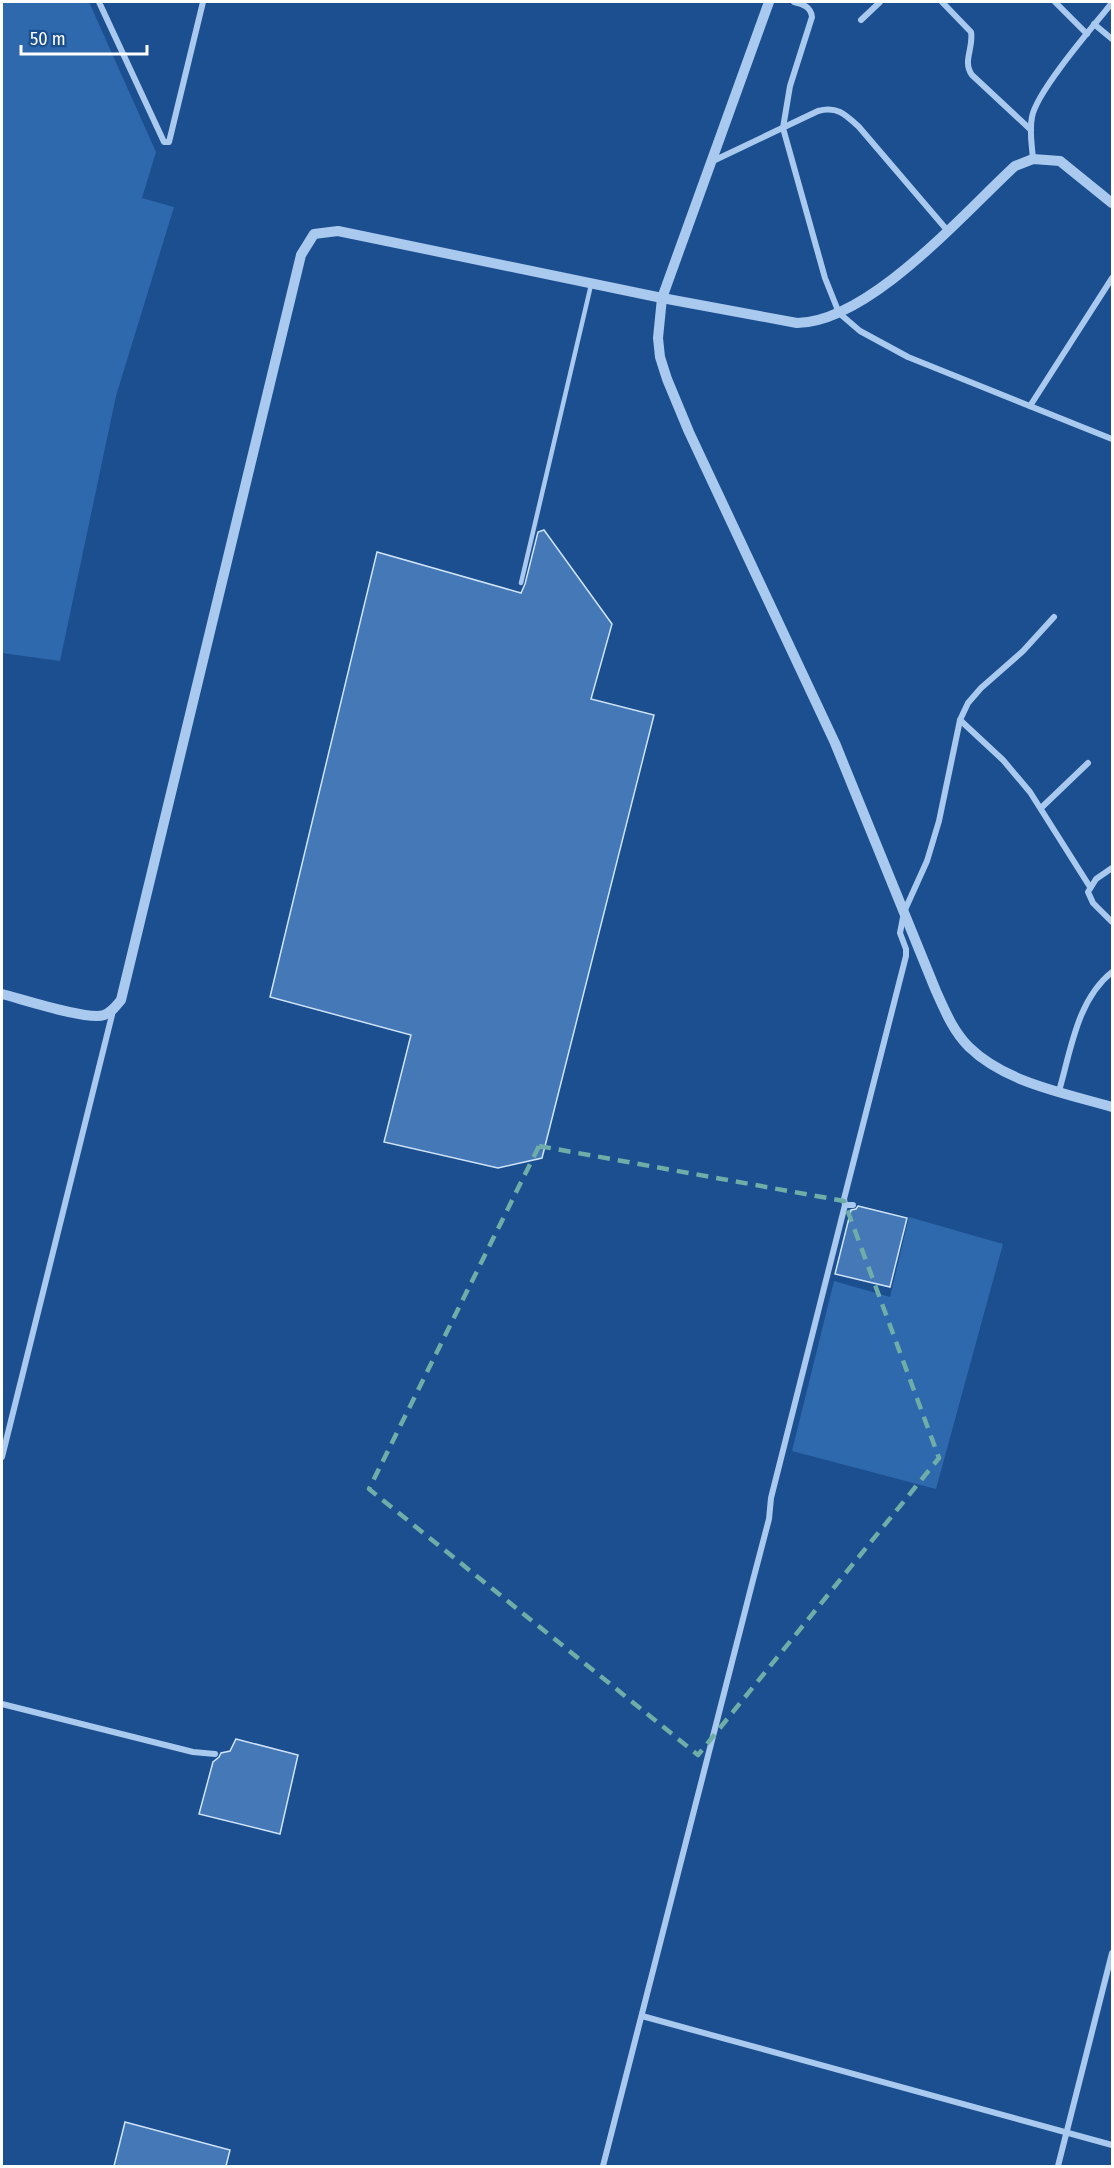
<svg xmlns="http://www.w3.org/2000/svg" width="1114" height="2168" viewBox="0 0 1114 2168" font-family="'Fira Sans Condensed',sans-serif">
  <rect width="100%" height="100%" fill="#1b4f8f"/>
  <g fill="#2e69ad">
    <path d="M2,2H89L156,152L142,198L174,207L116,396L60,661L2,653Z"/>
    <path d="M909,1217L1003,1244L936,1489L792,1451L834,1281L890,1297Z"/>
  </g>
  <g fill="#4478b7" stroke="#cfe3fa" stroke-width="1.5">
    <path d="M544,530L612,624L591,699L654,715L542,1158L498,1168L384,1142L411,1035L270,997L377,552L521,593L525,584L538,532Z"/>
    <path d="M858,1206L907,1218L890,1287L835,1274L851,1210L856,1209Z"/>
    <path d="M236,1739L298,1755L280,1834L199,1814L213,1762L219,1757L221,1753L230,1751Z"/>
    <path d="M125,2122L230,2150L226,2166H114Z"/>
  </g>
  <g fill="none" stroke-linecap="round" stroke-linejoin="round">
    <path stroke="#a9c9ee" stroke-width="4.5" d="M521,583L591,285"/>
    <g stroke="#a9c9ee" stroke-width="6">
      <path d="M99,2L164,142H169L203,2"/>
      <path d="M794,2C803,4 811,7 812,17L790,86L783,128L825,278L839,313L860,331L908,357L1112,439"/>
      <path d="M942,2L971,32C974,48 962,61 972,75L1031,130"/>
      <path d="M1055,2L1087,34"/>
      <path d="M861,20L880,2"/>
      <path d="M1094,24L1112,39"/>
      <path d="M1033,159C1032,145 1029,131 1032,117C1036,92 1094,25 1112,3"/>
      <path d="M713,161L818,111C837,106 845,114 859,127L947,230"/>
      <path d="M1030,406L1112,278"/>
      <path d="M960,720L1003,760L1030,792L1090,887"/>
      <path d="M1041,808L1088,763"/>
      <path d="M1112,868L1096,879L1088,892L1093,903L1112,922"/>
      <path d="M1059,1091C1071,1050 1077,1000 1112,972"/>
      <path d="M853,1205H845L844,1199L906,956V949L900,933L904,912L927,861L939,821L960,720L968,703L981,688L1023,651L1054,617"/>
      <path d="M2,1457L113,1011"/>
      <path d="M2,1704L193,1752L215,1754"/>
      <path d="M642,2016L1112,2145"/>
      <path d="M603,2166L753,1580L769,1519L771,1498L845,1205"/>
      <path d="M1058,2166L1112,1953"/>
    </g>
    <g stroke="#a9c9ee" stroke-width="10">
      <path d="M769,2L662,298L658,338L660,357L667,379L689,432L835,743L936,991C945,1011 953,1031 969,1047C1006,1083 1065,1093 1112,1107"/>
      <path d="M2,994C22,999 88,1021 104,1015C112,1012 116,1006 121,1000L301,255L314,234L338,231L662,298L797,323C869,322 963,214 1015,166L1033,159L1060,161L1112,203"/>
    </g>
  </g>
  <path fill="none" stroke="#6fada8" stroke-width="4.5" stroke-dasharray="12 8" stroke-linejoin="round" d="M539,1146L844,1201L939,1458L698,1755L369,1489Z"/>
  <rect width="1114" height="2168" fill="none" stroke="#ffffff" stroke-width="6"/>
  <path d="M21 45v9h126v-9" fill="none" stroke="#ffffff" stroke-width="3"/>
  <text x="30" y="45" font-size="18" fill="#ffffff" stroke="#1b4f8f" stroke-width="4.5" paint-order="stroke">50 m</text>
</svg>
